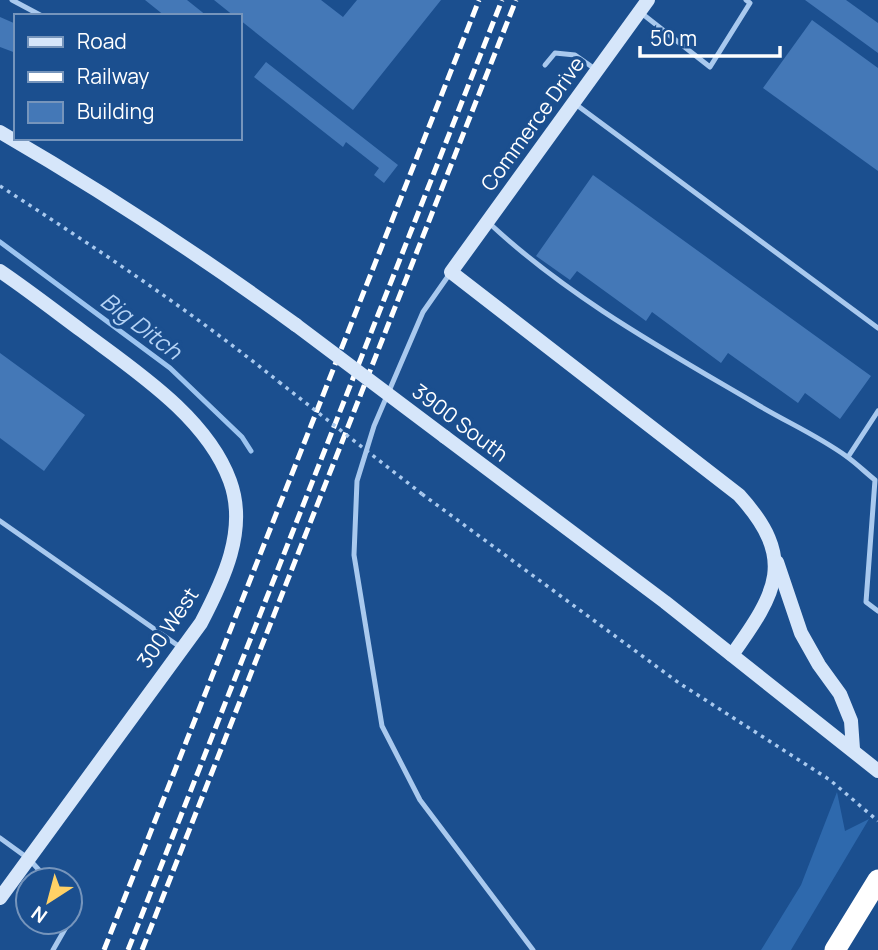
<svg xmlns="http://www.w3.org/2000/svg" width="878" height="950" viewBox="0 0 878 950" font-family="Manrope,sans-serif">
  <rect width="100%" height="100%" fill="#1b4f8f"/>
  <path fill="#2e69ad" d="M837,792L845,831L869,819L791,950H761L801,885Z"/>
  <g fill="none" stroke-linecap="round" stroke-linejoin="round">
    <path stroke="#9cc4f0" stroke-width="5" d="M0,242L170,368L242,437L251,451"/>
  </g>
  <g fill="#4478b7">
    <path d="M145,0H187L207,16H165Z"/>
    <path d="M214,0H321L343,17L357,0H441L353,110L240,20V16H234Z"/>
    <path d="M805,0H846L878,23V53Z"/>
    <path d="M0,17L16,24V53L0,47Z"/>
    <path d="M812,20L878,68V171L763,88Z"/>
    <path d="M266,62L398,165L384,183L374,175L379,168L346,142L343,147L254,77Z"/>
    <path d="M593,175L871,376L840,419L805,393L798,403L728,353L721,363L652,312L646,321L577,271L570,280L536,256Z"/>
    <path d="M0,353L85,415L44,471L0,438Z"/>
  </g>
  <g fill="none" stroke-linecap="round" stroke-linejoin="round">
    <g stroke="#a9c9ee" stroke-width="3.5" stroke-dasharray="3.5 5" stroke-linecap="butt">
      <path d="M0,186C96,248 191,311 279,382"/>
      <path d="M422,494L679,683L830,780L878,821"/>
    </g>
    <g stroke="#a9c9ee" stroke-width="5">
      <path d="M12,0L42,16"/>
      <path d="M640,12L710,67L750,3L746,0"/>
      <path d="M545,65L555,53L575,55L595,69"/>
      <path d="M574,103L878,328"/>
      <path d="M488,222C567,296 661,348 753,402C784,421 817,435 846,456C856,463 865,472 875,480L866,602L878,611"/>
      <path d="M451,272L423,312L374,426L357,481L354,555L382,726L420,800L533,950"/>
      <path d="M848,457L878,411"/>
      <path d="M0,521L180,647"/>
      <path d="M0,838L29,859L48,880"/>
      <path d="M70,908V918"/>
      <path d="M53,950L69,922"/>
    </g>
    <g stroke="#d6e6fa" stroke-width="14">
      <path d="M648,0L451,272L739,495C797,559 777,592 732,655"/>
      <path d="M0,132C102,191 201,256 296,325"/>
      <path d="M0,271C28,290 55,311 82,331C134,370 207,417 230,481C248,530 223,581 201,623L0,898"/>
      <path d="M445,437L665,602L878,771"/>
      <path d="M777,562L801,633L819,665L840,694L851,721L853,749"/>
    </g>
    <path stroke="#fff" stroke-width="21" d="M835,950L878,880"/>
    <g stroke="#fff" stroke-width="5" stroke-dasharray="12 5" stroke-linecap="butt">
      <path d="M104,950L479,0"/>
      <path d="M128,950L502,0"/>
      <path d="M142,950L516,0"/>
    </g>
    <path stroke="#a9c9ee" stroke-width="3.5" stroke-dasharray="3.5 5" stroke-linecap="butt" d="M279,382L422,494"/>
    <path stroke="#d6e6fa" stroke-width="14" d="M296,325L445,437"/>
  </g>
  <g text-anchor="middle" stroke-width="7" stroke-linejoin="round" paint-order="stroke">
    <g font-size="21" fill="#fff" stroke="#1b4f8f">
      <text transform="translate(533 124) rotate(-54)" y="7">Commerce Drive</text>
      <text transform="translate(460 423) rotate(37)" y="7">3900 South</text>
      <text transform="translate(168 628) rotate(-56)" y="7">300 West</text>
    </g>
    <g font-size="23" font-style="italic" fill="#b5d3f5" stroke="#1b4f8f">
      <text transform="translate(141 326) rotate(37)" y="8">Big Ditch</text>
    </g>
  </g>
  <rect x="14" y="14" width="228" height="126" fill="#1b4f8f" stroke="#7695bc" stroke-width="2"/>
  <rect x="28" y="37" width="35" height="10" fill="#d6e6fa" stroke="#7695bc" stroke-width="2"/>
  <text x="77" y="49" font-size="21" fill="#ffffff">Road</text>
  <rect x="28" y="72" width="35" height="10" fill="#ffffff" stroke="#7695bc" stroke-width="2"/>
  <text x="77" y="84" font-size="21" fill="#ffffff">Railway</text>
  <rect x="28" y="102" width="35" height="21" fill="#4478b7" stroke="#7695bc" stroke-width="2"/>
  <text x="77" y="119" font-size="21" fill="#ffffff">Building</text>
  <g transform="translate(49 901) rotate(216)"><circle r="33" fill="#1b4f8f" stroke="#7695bc" stroke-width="2"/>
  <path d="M0-5L12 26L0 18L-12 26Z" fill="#ffd166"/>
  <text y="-10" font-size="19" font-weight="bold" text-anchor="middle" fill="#ffffff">N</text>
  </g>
  <path d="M640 46v10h140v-10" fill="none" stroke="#ffffff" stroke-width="3.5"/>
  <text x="650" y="46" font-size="21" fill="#ffffff" stroke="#1b4f8f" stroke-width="5" paint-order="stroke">50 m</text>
</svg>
